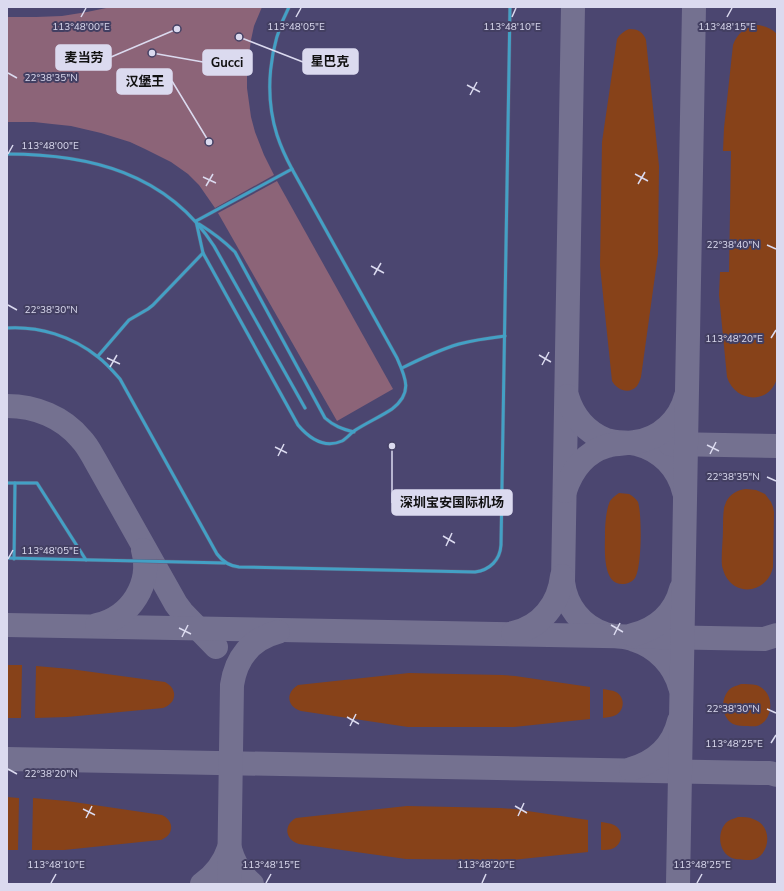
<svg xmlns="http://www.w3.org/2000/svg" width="784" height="891" viewBox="0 0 784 891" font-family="'Nunito Sans','Noto Sans SC',sans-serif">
  <rect width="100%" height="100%" fill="#433f62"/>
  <rect fill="#4b4670" x="7" y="7" width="770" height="877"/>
  <g fill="#874219">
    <path d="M755,25C764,25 771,28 777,34V378C770,405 735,403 727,377L719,295L720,272H729L731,151H723L724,128L733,45C737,34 744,28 755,25Z"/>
    <path d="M629,29C638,29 643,32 646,40L659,166L658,254L641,377C640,380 639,383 637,386C629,395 617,390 612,381L600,266L602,142L617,39C620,34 624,31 629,29Z"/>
    <path d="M746,489L756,490L765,494L771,502L773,507L774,512L773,567C768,592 737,598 725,575C724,572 723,570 722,566C721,554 723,541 723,529C723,522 723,515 724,508C724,507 726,503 726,502C730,494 737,490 746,489Z"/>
    <path d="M619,493L629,494C633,496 636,499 638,502C642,514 642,567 635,578C632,582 627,584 622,584C602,584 605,548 605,535C605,525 606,510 610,501C612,498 615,496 619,493Z"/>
    <path d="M7,665H22L21,718H7Z"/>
    <path d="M36,666L70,669L165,682C178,689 177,703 163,708L67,717L35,718Z"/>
    <path d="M409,673L502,675L515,676L590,687V719L514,727H408L301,711C287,707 285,693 298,685Z"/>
    <path d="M741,684C746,684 752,684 756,685C772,690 774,710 765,721C760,726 755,727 748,726C743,726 738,726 733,724C722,718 720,701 728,691C731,687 736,686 741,684Z"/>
    <path d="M603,689C607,690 612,690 616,692C625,697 625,710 616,715C612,717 607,717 603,718Z"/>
    <path d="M7,797L19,798L18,850H7Z"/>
    <path d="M33,798L67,801L162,815C175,821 174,836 160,840L64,850H32Z"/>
    <path d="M407,806L500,808L514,809L588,820V852L512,860L406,859L299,844C285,840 283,825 296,818Z"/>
    <path d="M738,817C743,817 749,817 753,819C769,824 771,843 762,854C757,860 752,860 745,860C740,859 735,860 730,857C719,851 717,834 725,824C728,820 733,819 738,817Z"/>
    <path d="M601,822C606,823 610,823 614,825C624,830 623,843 614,848C610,850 605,850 601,850Z"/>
  </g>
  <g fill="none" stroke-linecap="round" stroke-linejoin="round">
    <g stroke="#747190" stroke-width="24">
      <path d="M573,7L563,582C566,606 581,626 605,634C615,637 625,636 635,640C657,647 674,665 680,687"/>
      <path d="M567,396C573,416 586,432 606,440C616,443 627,442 637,444C661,450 678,468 684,492"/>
      <path d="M7,406C35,406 63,417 81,439C87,445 91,453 95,460L176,604L182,612L216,647"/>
      <path d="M670,444L777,446"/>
      <path d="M565,491C572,470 586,452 607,446C616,443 626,444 635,442C660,439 680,420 686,396"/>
      <path d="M7,625L764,639L777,635"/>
      <path d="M97,625C131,617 152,584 143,550"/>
      <path d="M513,633C541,627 559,604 562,576"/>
      <path d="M633,635C657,629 675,613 681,589"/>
      <path d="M7,759L759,773H770L777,775"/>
      <path d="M631,769C655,762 673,746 679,721"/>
      <path d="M230,849C234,863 241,875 252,884"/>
      <path d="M202,884C215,875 224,863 229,848"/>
      <path d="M229,884L232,685C236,658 251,639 278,632"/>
      <path d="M678,884L694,7"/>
    </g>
  </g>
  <g fill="#8c6478">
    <path d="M111,7H262L254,26L251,40L247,69V88L251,117L255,132L264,155L274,175L215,208L199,185L188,174L171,162L145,149L130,142L101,133L71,126L52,124L34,122H7V17H36L62,16L87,12Z"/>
    <path d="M277,181L393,389L337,421L218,213Z"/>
  </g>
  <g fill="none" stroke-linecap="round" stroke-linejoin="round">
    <defs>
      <g id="lane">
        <path d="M7,154C89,154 167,173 214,246L305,408"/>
        <path d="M196,221L203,253L298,425C309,438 324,449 342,441C346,439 350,434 354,431C366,423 380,417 392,409C413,393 406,378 397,358L292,169C286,158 281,147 277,135C264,94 269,45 289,7"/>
        <path d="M196,221L292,169"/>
        <path d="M199,224C212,232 224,241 235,252L325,418C334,426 342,429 354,432"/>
        <path d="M7,328C39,326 72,336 98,357C106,363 113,371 120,379L217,554C223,562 229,566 239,567L475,572C490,570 500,560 501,545L510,7"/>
        <path d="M98,356L129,320L148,309L153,305L203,253"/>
        <path d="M402,368C420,359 439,350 459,344C474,340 489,338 505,336"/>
        <path d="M7,483H37L86,560"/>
        <path d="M7,558L225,563"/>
        <path d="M14,559L15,483"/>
      </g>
    </defs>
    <use href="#lane" stroke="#5e5b7b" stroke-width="4"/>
    <use href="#lane" stroke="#43a0c5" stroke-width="3"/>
  </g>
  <path fill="none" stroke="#dbdaef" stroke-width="1.5" d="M81,17L86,8M296,17L301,8M512,17L516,8M727,17L732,8M8,73L17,78M467,85L480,92M470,95L477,82M8,154L13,145M635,174L648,181M203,177L216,183M638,184L645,172M206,186L213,174M767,245L776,249M371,266L384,273M374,275L381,263M8,305L17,310M771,338L776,330M539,355L551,362M107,358L120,364M542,365L549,352M110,367L117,355M707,445L719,451M275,447L287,453M710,454L716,442M278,456L284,444M767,477L776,481M443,536L455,543M446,546L452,533M8,559L13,550M611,625L623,632M179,628L191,634M614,635L620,623M182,637L188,625M767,709L776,713M347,717L359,724M350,726L356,714M771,743L776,735M8,769L17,774M515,806L527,813M83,809L95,815M518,816L524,803M86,818L92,806M51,883L56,874M266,883L271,874M482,883L486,874M697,883L702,874"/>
  <g font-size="10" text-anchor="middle" fill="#dbdaef" stroke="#433f62" stroke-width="4" stroke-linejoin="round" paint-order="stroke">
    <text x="81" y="30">113°48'00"E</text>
    <text x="296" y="30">113°48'05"E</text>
    <text x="512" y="30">113°48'10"E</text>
    <text x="727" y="30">113°48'15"E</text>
    <text x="51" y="81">22°38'35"N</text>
    <text x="50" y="149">113°48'00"E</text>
    <text x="733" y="248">22°38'40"N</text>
    <text x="51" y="313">22°38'30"N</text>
    <text x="734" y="342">113°48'20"E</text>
    <text x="733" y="480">22°38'35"N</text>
    <text x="50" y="554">113°48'05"E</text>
    <text x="733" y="712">22°38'30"N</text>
    <text x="734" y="747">113°48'25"E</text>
    <text x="51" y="777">22°38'20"N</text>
    <text x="56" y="868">113°48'10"E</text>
    <text x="271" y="868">113°48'15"E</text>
    <text x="486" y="868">113°48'20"E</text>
    <text x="702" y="868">113°48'25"E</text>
  </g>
  <path fill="none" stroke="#dbdaef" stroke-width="1.5" d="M177 29L111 57M239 37L303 62M152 53L203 62M209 142L172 81M392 446L392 503"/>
  <g fill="#dbdaef" stroke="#433f62" stroke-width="1.5">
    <circle cx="177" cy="29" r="4"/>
    <circle cx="239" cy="37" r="4"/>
    <circle cx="152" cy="53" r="4"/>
    <circle cx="209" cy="142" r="4"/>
    <circle cx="392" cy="446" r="4"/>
  </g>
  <g fill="#dbdaef" stroke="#dbdaef" stroke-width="1.5">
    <rect x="56" y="45" width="55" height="25" rx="4"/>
    <rect x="303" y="49" width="55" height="25" rx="4"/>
    <rect x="203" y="50" width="49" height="25" rx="4"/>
    <rect x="117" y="69" width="55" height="25" rx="4"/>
    <rect x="392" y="490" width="120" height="25" rx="4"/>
  </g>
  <g font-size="13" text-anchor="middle" font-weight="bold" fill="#111">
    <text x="84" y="62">麦当劳</text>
    <text x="330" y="66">星巴克</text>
    <text x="227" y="67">Gucci</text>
    <text x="145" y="86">汉堡王</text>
    <text x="452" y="507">深圳宝安国际机场</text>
  </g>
  <rect width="784" height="891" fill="none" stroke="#dbdaef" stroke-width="16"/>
</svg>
